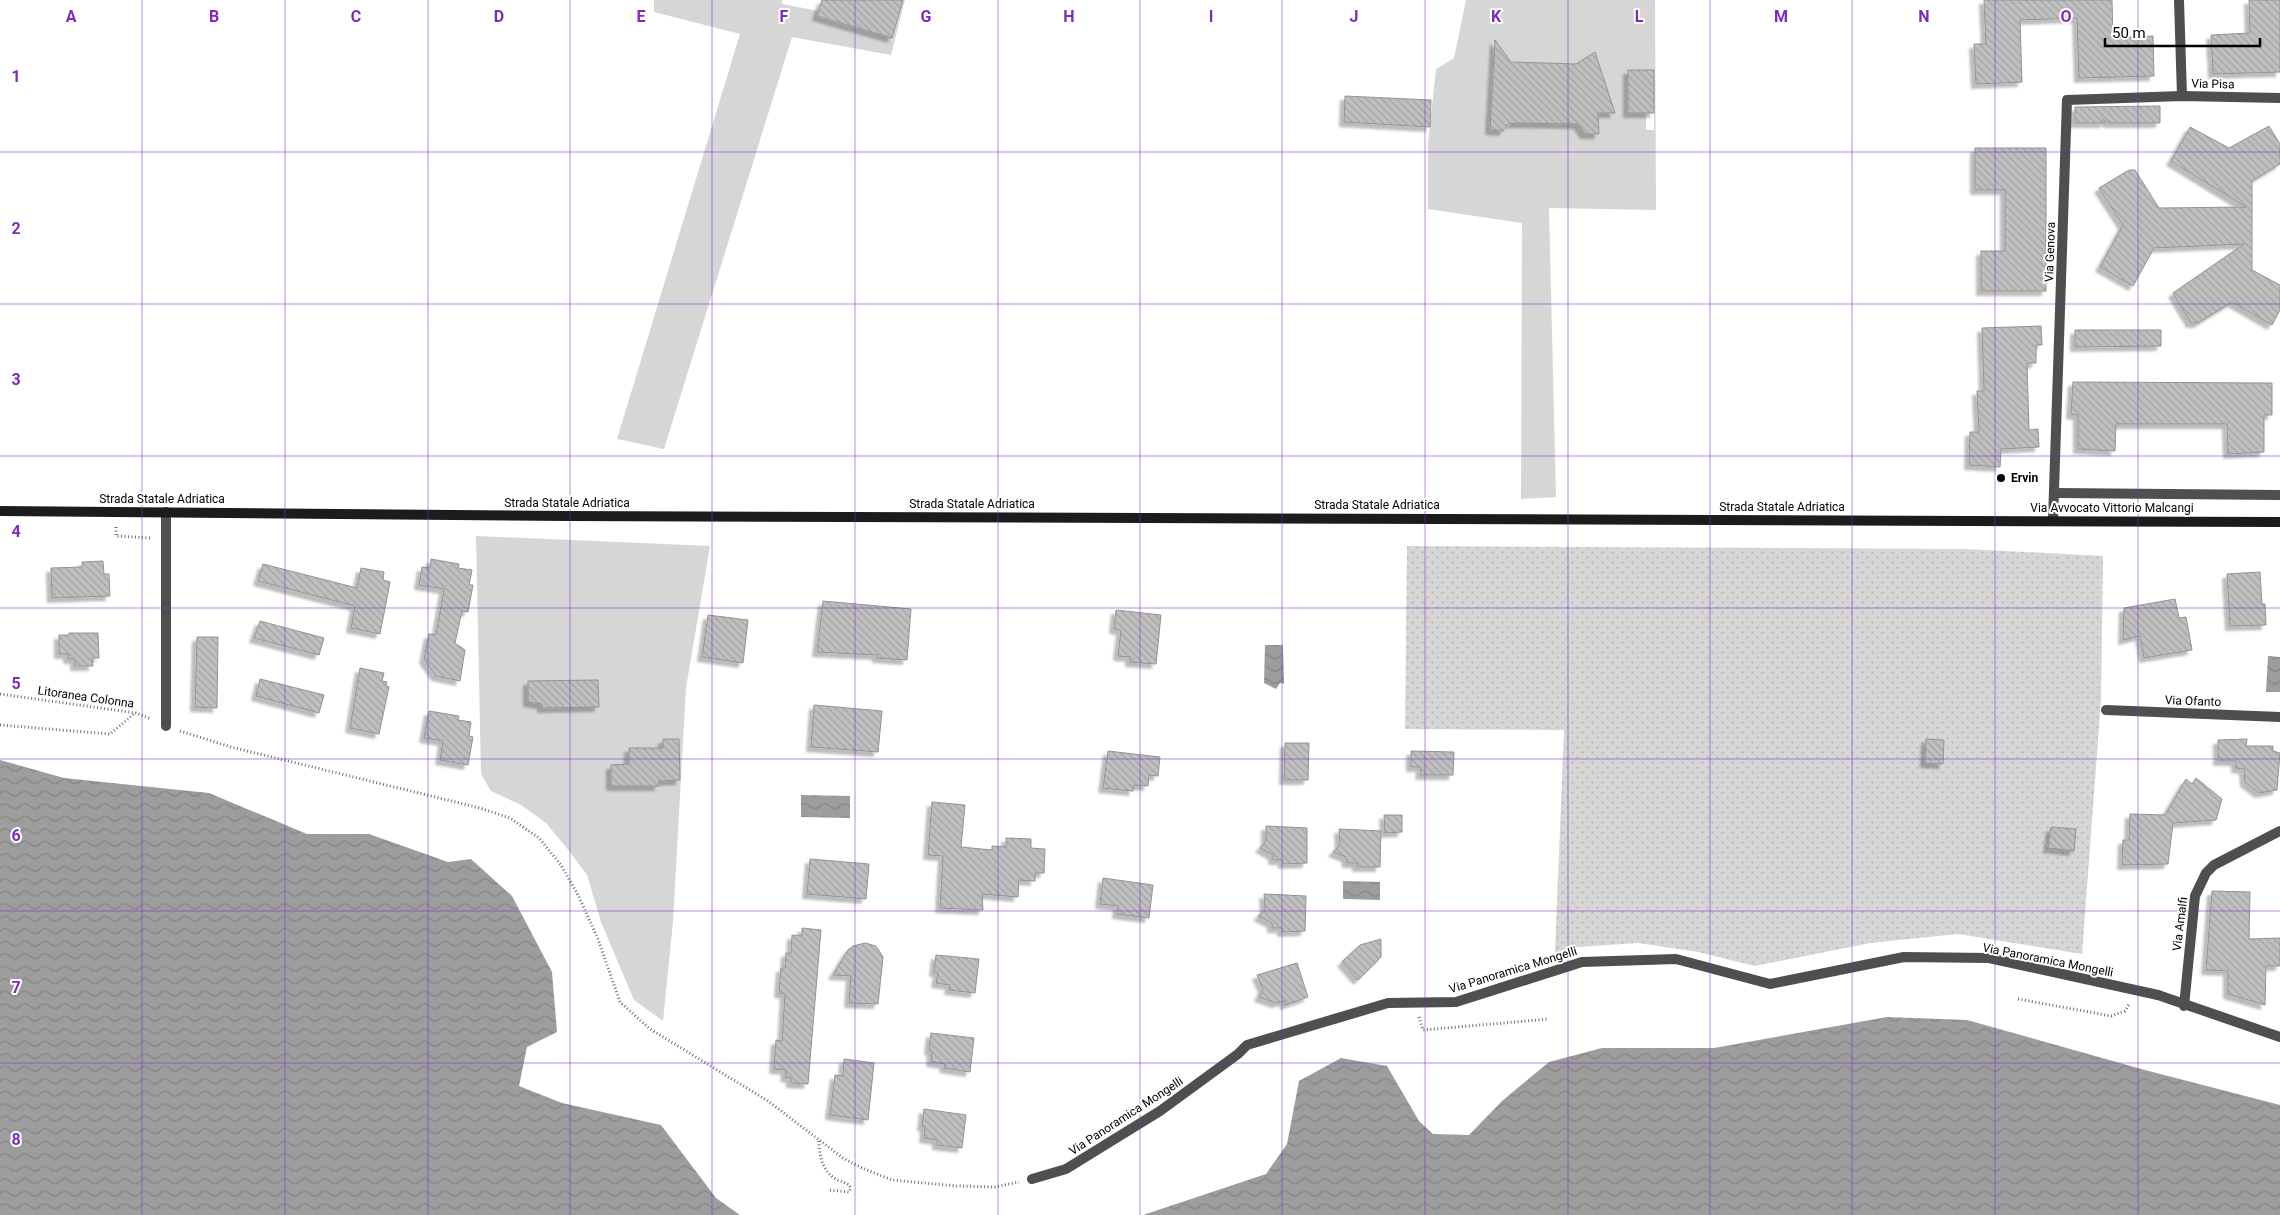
<svg xmlns="http://www.w3.org/2000/svg" width="2280" height="1215" viewBox="0 0 2280 1215" font-family="Roboto,sans-serif">
  <defs>
    <pattern id="grass-dots" width="8" height="8" patternUnits="userSpaceOnUse" patternTransform="scale(1.25)"><rect width="8" height="8" fill="#d6d6d6"/><path d="M2 2h.1M6 6h.1" fill="none" stroke="#b6b6b6" stroke-width="1.8" stroke-linecap="round"/></pattern>
    <pattern id="water-waves" width="16" height="10" patternUnits="userSpaceOnUse" patternTransform="scale(1.25)"><rect width="16" height="10" fill="#9d9d9d"/><path d="M0 5q4-4 8 0t8 0" fill="none" stroke="#858585"/></pattern>
    <pattern id="building-back-hatch" width="6" height="6" patternUnits="userSpaceOnUse" patternTransform="scale(1.25)"><rect width="6" height="6" fill="#bfbfbf"/><path d="M-1 5l2 2M0 0l6 6M5-1l2 2" fill="none" stroke="#a2a2a2"/></pattern>
    <filter id="shadow"><feDropShadow dx="-4.5" dy="4.5" stdDeviation="1" flood-color="#0004"/></filter>
  </defs>
  <rect width="100%" height="100%" fill="#fff"/>
  <path fill="url(#grass-dots)" d="M1407,546L1966,549L2103,556L2101,700L2082,954L1958,934L1870,943L1755,966L1698,952L1638,943L1578,947L1555,953L1564,730L1405,729Z"/>
  <g fill="#d6d6d6" fill-rule="evenodd">
    <path d="M654,0H782V4L819,11L817,17L892,38L903,0H905L891,55L792,37L664,449L617,439L740,34L654,12Z"/>
    <path d="M1466,0H1655L1656,210L1549,208L1556,497L1521,499L1522,223L1428,209V143L1436,69L1454,58ZM1497,53H1503L1510,61L1515,62L1576,64L1593,55L1597,57L1599,134L1576,124L1517,123L1511,124L1503,131L1490,130L1494,57ZM1628,70H1654V130H1646V113H1628Z"/>
    <path d="M476,536L710,546L686,688L673,922L663,1021L634,1000L601,922L587,875L570,852L546,823L521,805L491,791L481,774Z"/>
  </g>
  <g fill="url(#water-waves)">
    <path d="M1265,645H1283L1284,684L1280,683L1276,689L1264,683Z"/>
    <path d="M2268,656L2280,657V692H2266Z"/>
    <path d="M0,760L64,778L209,793L307,834H369L448,862L471,859L512,896L552,972L557,1032L527,1047L519,1086L562,1103L661,1125L716,1198L740,1215H0Z"/>
    <path d="M801,795L850,796V818L801,817Z"/>
    <path d="M1343,881L1380,882V900L1343,899Z"/>
    <path d="M1887,1017L1967,1020L2145,1070L2280,1105V1215H1143L1266,1174L1287,1144L1299,1081L1341,1058L1387,1066L1419,1121L1433,1134L1469,1135L1502,1101L1549,1062L1602,1048H1714Z"/>
  </g>
  <g fill="url(#building-back-hatch)" stroke="#939393" filter="url(#shadow)">
    <path d="M822,0H903L892,38L817,16Z"/>
    <path d="M1984,0H2112L2113,38L2153,36L2154,76L2079,78L2077,18L2020,20L2022,82L1976,84L1974,44H1986Z"/>
    <path d="M2249,0H2280V72L2213,74L2211,35L2250,33Z"/>
    <path d="M1495,40L1511,62L1576,64L1595,52L1615,113H1598L1599,134H1585L1578,124L1517,123L1508,124L1503,131L1490,130Z"/>
    <rect x="1628" y="70" width="26" height="43"/>
    <path d="M1345,96L1431,100L1430,127L1344,122Z"/>
    <path d="M2160,106V123H2109L2103,119L2105,123H2075V107Z"/>
    <path d="M2269,126L2280,144V164L2252,181V270L2280,285V310L2272,325L2232,302L2198,323H2191L2173,293L2244,244L2154,248L2133,286L2100,267L2123,225L2099,188L2129,170H2135L2159,208L2246,207L2171,161L2190,127L2229,148Z"/>
    <path d="M1975,148H2046V291H1981V251H2005V190H1975Z"/>
    <path d="M2041,326L2042,345H2036V363H2027L2029,430L2038,429L2039,447L2001,449L2000,467L1969,465L1970,432H1979L1977,391H1984L1982,328Z"/>
    <path d="M2075,330H2161V346L2075,347Z"/>
    <path d="M2073,382L2272,383V415H2264V452L2228,454L2227,424H2116L2115,451L2078,449V415L2071,414Z"/>
    <path d="M431,559L459,564L458,568L472,570L469,585H473L468,612L462,611L455,643L465,650L460,681L436,676L424,659L429,634L436,635L444,589L419,585L422,567L430,568Z"/>
    <path d="M103,561L104,574H109L110,596L52,598L51,568L82,567V562Z"/>
    <path d="M263,564L357,588L361,568L384,572L383,580L390,582L380,634L351,628L355,606L258,581Z"/>
    <path d="M2260,572L2262,604H2265L2266,625L2230,626L2227,574Z"/>
    <path d="M2175,599L2179,618L2186,617L2192,650L2144,658L2140,636L2123,640L2124,608Z"/>
    <path d="M823,601L911,609L907,660L877,658V655L817,652Z"/>
    <path d="M1116,610L1161,615L1156,664L1130,662V657L1118,656L1121,630L1114,629Z"/>
    <path d="M708,615L748,620L743,663L702,657Z"/>
    <path d="M260,621L324,638L319,655L254,638Z"/>
    <path d="M69,633H98L99,658H92L93,666H75V659H68V654H59V635H69Z"/>
    <path d="M197,637H218L217,708L195,707Z"/>
    <path d="M360,668L384,673L382,681L387,682L386,686L389,687L379,734L350,728Z"/>
    <path d="M260,679L324,695L319,713L256,696Z"/>
    <path d="M598,680L599,707L542,708V704L528,702V681Z"/>
    <path d="M814,705L882,711L878,752L811,747Z"/>
    <path d="M429,711L459,716L458,720L471,722L469,736L473,737L468,765L440,760L443,741L424,738Z"/>
    <path d="M663,739H679L680,780L659,781V786H611V765L629,764V748H663Z"/>
    <path d="M1926,739L1944,740L1943,764L1925,763Z"/>
    <path d="M2247,739L2246,746H2273V751L2280,753L2277,790L2259,793L2245,782L2244,769L2236,768V761H2218V740Z"/>
    <path d="M1285,743H1309L1308,780H1284Z"/>
    <path d="M1108,751L1160,757L1158,776L1149,775L1148,786L1134,785L1133,791L1103,788Z"/>
    <path d="M1411,751L1454,752L1453,775H1420L1421,767H1411Z"/>
    <path d="M2196,778L2222,799L2216,820L2173,823L2168,864L2122,865L2123,840H2129L2130,814L2165,815L2186,779L2192,784Z"/>
    <path d="M932,802L965,805L961,847L992,850V846L1006,847V838L1031,839V848L1045,849L1044,873H1035V881L1019,880L1018,897L982,894L983,910L940,908L943,856L928,855Z"/>
    <path d="M1384,815H1402V832L1385,833Z"/>
    <path d="M1266,826L1307,828V863L1283,864V860H1273V855L1260,848L1266,841Z"/>
    <path d="M2051,827L2076,829L2074,851L2048,848Z"/>
    <path d="M1339,829L1381,831L1380,867H1357V863H1347L1346,857L1333,852L1340,845Z"/>
    <path d="M810,859L869,864L866,899L807,894Z"/>
    <path d="M1103,878L1153,885L1149,918L1117,914L1118,906L1100,904Z"/>
    <path d="M2212,891L2250,892L2249,939L2280,938V966H2266L2265,1005L2228,994V971L2206,970Z"/>
    <path d="M1264,894L1306,896L1305,931L1282,932V928H1272V923L1258,916L1265,910Z"/>
    <path d="M802,928L821,930L808,1084L791,1083V1078L785,1077L786,1070L774,1069L776,1040L782,1041L785,994L779,993L781,968H785L786,953H791L792,935L802,936Z"/>
    <path d="M1381,939V957L1358,980L1342,962L1360,945Z"/>
    <path d="M865,943L876,946L883,957L878,1004L849,1003L851,976L833,975L848,950L853,946Z"/>
    <path d="M936,955L979,959L975,993L949,990L950,985L936,983L938,972H934Z"/>
    <path d="M1297,963L1308,997L1285,1005L1284,1001L1276,1003L1259,997L1263,989L1257,975Z"/>
    <path d="M931,1033L974,1038L970,1072L944,1068L945,1064L931,1062L932,1051L929,1050Z"/>
    <path d="M844,1059L874,1063L868,1120L830,1115L835,1075L843,1076Z"/>
    <path d="M924,1109L966,1115L962,1148L937,1145V1140L924,1138L925,1127L922,1126Z"/>
  </g>
  <g fill="none" stroke-linecap="round" stroke-linejoin="round">
    <g stroke="#717171" stroke-width="3" stroke-dasharray="1 2.5" stroke-linecap="butt">
      <path d="M116,527V536L150,538"/>
      <path d="M0,694L136,713L151,719"/>
      <path d="M0,725L110,734L135,713"/>
      <path d="M180,731L231,747L480,808L510,818L539,838L561,865L579,897L598,939L620,1002L650,1029L768,1101L843,1158L862,1168L892,1180L957,1186L995,1187L1019,1182"/>
      <path d="M2018,999L2111,1016L2125,1011L2129,1004"/>
      <path d="M1419,1017L1423,1030L1549,1019"/>
      <path d="M819,1141C819,1154 822,1170 834,1178C840,1182 846,1181 851,1188L849,1192L828,1190"/>
    </g>
    <path stroke="#4f4f4f" stroke-width="10" d="M2055,493L2280,495"/>
    <path stroke="#4f4f4f" stroke-width="10" d="M1032,1179L1066,1169L1160,1111L1238,1054L1247,1045L1388,1003L1456,1002L1582,962L1676,959L1770,984L1904,957L1989,958L2158,995"/>
    <g stroke="#4f4f4f" stroke-width="10">
      <path d="M2179,0L2182,96"/>
      <path d="M166,512V726"/>
      <path d="M2053,520L2067,100L2182,96L2280,98"/>
      <path d="M2106,710L2280,717"/>
      <path d="M2158,995L2280,1037"/>
      <path d="M2184,1006L2195,896L2206,873L2214,865L2280,831"/>
    </g>
    <path stroke="#1c1c1c" stroke-width="10" d="M0,511L567,516L2280,522"/>
  </g>
  <path fill="none" stroke="#7b2cbf" stroke-width="1" stroke-opacity="0.55" d="M142,0V1215M285,0V1215M428,0V1215M570,0V1215M712,0V1215M855,0V1215M998,0V1215M1140,0V1215M1282,0V1215M1425,0V1215M1568,0V1215M1710,0V1215M1852,0V1215M1995,0V1215M2138,0V1215M0,152H2280M0,304H2280M0,456H2280M0,608H2280M0,759H2280M0,911H2280M0,1063H2280"/>
  <circle fill="#000" stroke="#fff" stroke-width="2" cx="2001" cy="478" r="5"/>
  <g text-anchor="middle" stroke-width="4" stroke-linejoin="round" paint-order="stroke">
    <g font-size="12" fill="#000" stroke="#fff">
      <text transform="translate(2213 84) rotate(1)" y="4">Via Pisa</text>
      <text transform="translate(2050 252) rotate(-88)" y="4">Via Genova</text>
      <text x="162" y="503">Strada Statale Adriatica</text>
      <text x="567" y="507">Strada Statale Adriatica</text>
      <text x="972" y="508">Strada Statale Adriatica</text>
      <text x="1377" y="509">Strada Statale Adriatica</text>
      <text x="1782" y="511">Strada Statale Adriatica</text>
      <text x="2112" y="512">Via Avvocato Vittorio Malcangi</text>
      <text transform="translate(86 697) rotate(8)" y="4">Litoranea Colonna</text>
      <text transform="translate(2193 701) rotate(2)" y="4">Via Ofanto</text>
      <text transform="translate(2180 924) rotate(-83)" y="4">Via Amalfi</text>
      <text transform="translate(2048 960) rotate(11)" y="4">Via Panoramica Mongelli</text>
      <text transform="translate(1513 970) rotate(-17)" y="4">Via Panoramica Mongelli</text>
      <text transform="translate(1126 1116) rotate(-33)" y="4">Via Panoramica Mongelli</text>
    </g>
    <g font-size="12" font-weight="bold" fill="#000" stroke="#fff" text-anchor="start">
      <text x="2011" y="482">Ervin</text>
    </g>
  </g>
  <g font-size="16" text-anchor="middle" font-weight="bold" fill="#7b2cbf" stroke="#fff" stroke-width="4" stroke-linejoin="round" paint-order="stroke">
    <text x="71" y="22">A</text>
    <text x="214" y="22">B</text>
    <text x="356" y="22">C</text>
    <text x="499" y="22">D</text>
    <text x="641" y="22">E</text>
    <text x="784" y="22">F</text>
    <text x="926" y="22">G</text>
    <text x="1069" y="22">H</text>
    <text x="1211" y="22">I</text>
    <text x="1354" y="22">J</text>
    <text x="1496" y="22">K</text>
    <text x="1639" y="22">L</text>
    <text x="1781" y="22">M</text>
    <text x="1924" y="22">N</text>
    <text x="2066" y="22">O</text>
    <text x="16" y="82">1</text>
    <text x="16" y="234">2</text>
    <text x="16" y="385">3</text>
    <text x="16" y="537">4</text>
    <text x="16" y="689">5</text>
    <text x="16" y="841">6</text>
    <text x="16" y="993">7</text>
    <text x="16" y="1145">8</text>
  </g>
  <path d="M2105 38v8h155v-8" fill="none" stroke="#000000" stroke-width="2.5"/>
  <text x="2112" y="38" font-size="15" fill="#000000" stroke="#ffffff" stroke-width="4" paint-order="stroke">50 m</text>
</svg>
